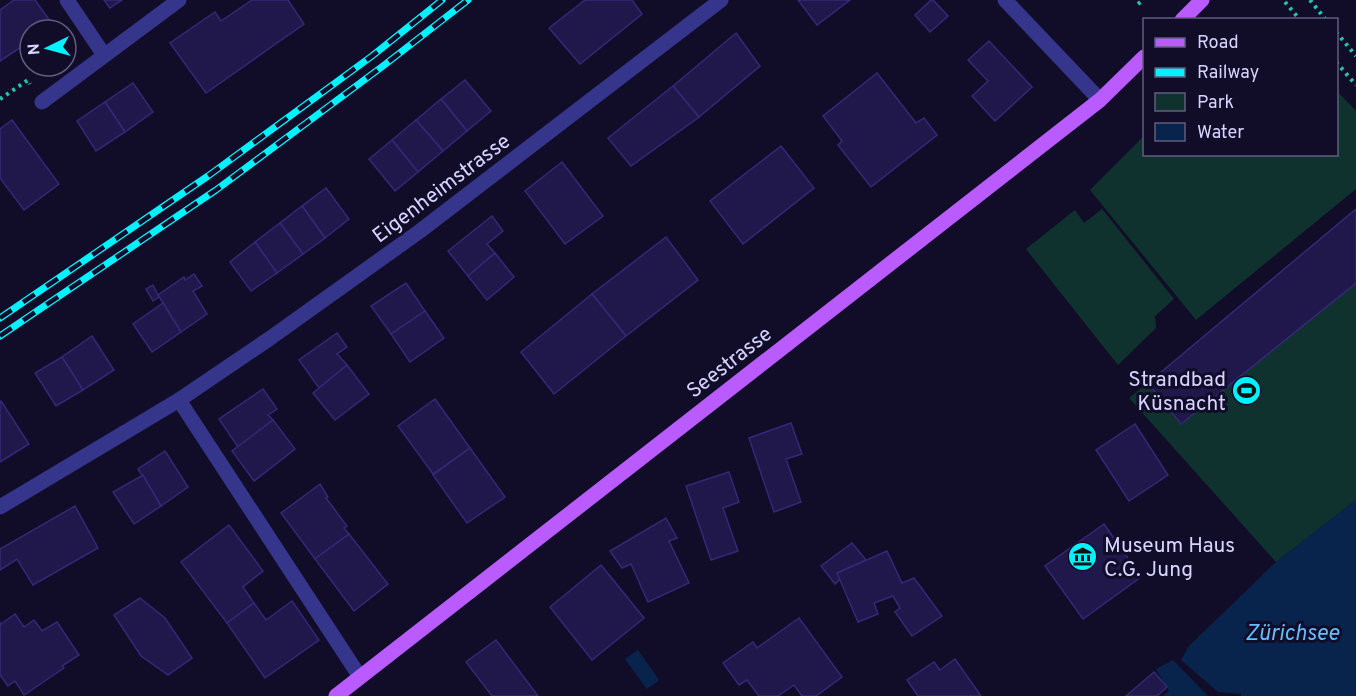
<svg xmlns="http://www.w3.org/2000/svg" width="1356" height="696" viewBox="0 0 1356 696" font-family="Overpass,sans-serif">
  <rect width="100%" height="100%" fill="#110d28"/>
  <g fill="#10322f">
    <path d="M1337,91L1356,111V189L1196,320L1090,190L1144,136V154H1336Z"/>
    <path d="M1102,209L1174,299L1155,316L1156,328L1118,365L1026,249L1075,210L1084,223Z"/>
    <path d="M1356,209V500L1276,562L1129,398Z"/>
  </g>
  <g fill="#08244d">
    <path d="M1356,500V696H1241V694L1218,692L1181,660L1189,646L1276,562Z"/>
    <path d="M638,650L659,680L647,689L625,659Z"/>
    <path d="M1173,660L1208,696H1163L1169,691L1156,669Z"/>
  </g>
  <g fill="#20184a" stroke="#342878" stroke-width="1.5">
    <path d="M14,0H35L53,25L46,30H30V41L0,61V10Z"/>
    <path d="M104,0H122L110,8Z"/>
    <path d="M252,0H288L304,24L206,93L170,43L215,12L221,21Z"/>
    <path d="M585,0H632L642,14L580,64L549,28Z"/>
    <path d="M798,0H850L817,25Z"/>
    <path d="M931,0H933L948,16L930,32L915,15Z"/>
    <path d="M736,33L760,66L699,117L673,86Z"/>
    <path d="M989,41L1032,87L995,121L972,96L988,81L968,60Z"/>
    <path d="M877,73L916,123L924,118L937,135L871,187L838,145L842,141L823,116Z"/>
    <path d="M465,80L491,111L467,131L441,99Z"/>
    <path d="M133,83L153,112L125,132L105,102Z"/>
    <path d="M673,86L699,117L631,166L608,138Z"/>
    <path d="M441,99L467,131L443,151L416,120Z"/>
    <path d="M105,102L125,132L96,151L77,121Z"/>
    <path d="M12,120L59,184L24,210L0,178V129Z"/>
    <path d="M416,120L443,151L418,172L392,140Z"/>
    <path d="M392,140L418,172L395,191L369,159Z"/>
    <path d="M781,146L814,188L743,244L710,201Z"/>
    <path d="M562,162L603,216L565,244L525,191Z"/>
    <path d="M326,188L349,219L325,238L302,206Z"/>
    <path d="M302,206L325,238L303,254L280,223Z"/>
    <path d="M1356,209V283L1181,424L1148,383Z"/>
    <path d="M492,216L503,231L487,244L495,253L468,276L448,251Z"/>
    <path d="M280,223L303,254L277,273L255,242Z"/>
    <path d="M666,237L698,280L626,336L592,294Z"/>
    <path d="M255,242L277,273L251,291L230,262Z"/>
    <path d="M495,253L514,277L487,300L468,276Z"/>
    <path d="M194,274L202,286L193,291L207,314L181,332L158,295L184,277L185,280Z"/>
    <path d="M406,283L425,311L391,334L371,306Z"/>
    <path d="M153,285L159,297L153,301L146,289Z"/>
    <path d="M592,294L626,336L554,394L521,352Z"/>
    <path d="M163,303L181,332L152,352L133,324Z"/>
    <path d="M425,311L444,338L410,362L391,334Z"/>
    <path d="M337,333L347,347L337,354L347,365L319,388L299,360Z"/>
    <path d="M92,336L114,370L83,390L62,357Z"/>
    <path d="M62,357L83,390L56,406L35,373Z"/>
    <path d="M347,365L369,394L335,420L313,393Z"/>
    <path d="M263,389L277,409L268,415L273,420L238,447L219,419Z"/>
    <path d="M435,399L470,448L433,474L398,426Z"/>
    <path d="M1,401L29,444L0,462V402Z"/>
    <path d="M273,420L295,449L254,481L232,451Z"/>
    <path d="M791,423L802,454L786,459L801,502L774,512L749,438Z"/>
    <path d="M1135,424L1168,475L1129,501L1096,450Z"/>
    <path d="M470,448L505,497L467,523L433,475Z"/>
    <path d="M165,451L188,487L161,506L138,469Z"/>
    <path d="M729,472L739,502L723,508L738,551L711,560L686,486Z"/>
    <path d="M143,475L161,506L134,524L113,492Z"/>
    <path d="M320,484L328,497L326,498L347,526L344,528L349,534L315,559L281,513Z"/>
    <path d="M75,506L98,548L33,585L17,559L0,570V549Z"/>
    <path d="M666,518L677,538L669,541L689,583L648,602L631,564L622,568L610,551Z"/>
    <path d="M1104,524L1141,577L1083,619L1045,566Z"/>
    <path d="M229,525L263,571L243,587L254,603L227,623L181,562Z"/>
    <path d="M349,534L388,584L354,611L315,559Z"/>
    <path d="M852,543L866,560L837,573L840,579L835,584L821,566Z"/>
    <path d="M887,551L902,583L914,578L942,616L912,636L895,612L900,608L893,596L874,603L878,614L858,622L837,573Z"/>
    <path d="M601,565L644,618L592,660L550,607Z"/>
    <path d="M140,598L165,618L192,658L168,675L141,656L114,615Z"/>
    <path d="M292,601L319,640L265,678L227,623L254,603L266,620Z"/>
    <path d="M15,614L24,627L34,620L42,631L57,622L79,655L62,666L64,668L24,695L15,681L8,686L0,675V622L1,624Z"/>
    <path d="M799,618L842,677L816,696H802L794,685L778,696H759L747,680L739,685L723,663L753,642L757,648Z"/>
    <path d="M496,640L538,696H492L466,662Z"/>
    <path d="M955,659L981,696H918L907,680L934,662L940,670Z"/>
    <path d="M1154,672L1167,687L1157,696H1126Z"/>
  </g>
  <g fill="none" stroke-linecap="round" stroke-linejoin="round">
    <g stroke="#25c2b1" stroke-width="4" stroke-dasharray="3 4.5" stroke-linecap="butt">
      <path d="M1310,0L1326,20"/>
      <path d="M1285,2L1300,20"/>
      <path d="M1138,4L1143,0"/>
      <path d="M1336,32L1356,56"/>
      <path d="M1336,62L1356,85"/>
      <path d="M0,99L28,80L30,84"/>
    </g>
    <g stroke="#34358b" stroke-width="15">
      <path d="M67,0L104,55"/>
      <path d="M1005,0L1100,100"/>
      <path d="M42,102L179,0"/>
      <path d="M179,400L360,677"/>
      <path d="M0,507L179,400L269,339L420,231L721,0"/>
    </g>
    <g stroke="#ba5bff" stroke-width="15">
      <path d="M1182,20L1202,0"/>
      <path d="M336,696L1100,100L1144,57"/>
    </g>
    <defs>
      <g id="rail">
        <path d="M0,318L208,176L372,56L442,0"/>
        <path d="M0,336L216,190L383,66L468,0"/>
      </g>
    </defs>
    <use href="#rail" stroke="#00f2ff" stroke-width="7"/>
    <use href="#rail" stroke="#110d28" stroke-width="4.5" stroke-dasharray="14" stroke-linecap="butt"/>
  </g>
  <defs>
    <symbol id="stadium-disc" viewBox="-11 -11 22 22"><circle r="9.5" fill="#00f2ff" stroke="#110d28"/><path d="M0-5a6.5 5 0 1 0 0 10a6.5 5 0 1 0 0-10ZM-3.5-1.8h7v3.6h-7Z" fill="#111"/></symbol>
    <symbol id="museum-disc" viewBox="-11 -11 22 22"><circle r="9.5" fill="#00f2ff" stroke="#110d28"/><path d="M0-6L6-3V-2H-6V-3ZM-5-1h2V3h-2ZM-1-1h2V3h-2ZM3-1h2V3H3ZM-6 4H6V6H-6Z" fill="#111"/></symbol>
  </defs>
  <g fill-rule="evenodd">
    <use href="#stadium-disc" x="1230" y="374" width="33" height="33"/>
    <use href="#museum-disc" x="1066" y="540" width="33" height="33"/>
  </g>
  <g text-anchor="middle" stroke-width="6" stroke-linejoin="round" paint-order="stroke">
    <g font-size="21" fill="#d7d4ff" stroke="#110d28">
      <text transform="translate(441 188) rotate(-37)" y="7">Eigenheimstrasse</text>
      <text transform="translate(729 362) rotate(-38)" y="7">Seestrasse</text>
    </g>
    <g font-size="21" fill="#d7d4ff" stroke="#110d28" text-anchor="end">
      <text x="1226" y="386">Strandbad<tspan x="1226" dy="24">Küsnacht</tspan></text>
      <text x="1104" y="552" text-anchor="start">Museum Haus<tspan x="1104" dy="24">C.G. Jung</tspan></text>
    </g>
    <g font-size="22" font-style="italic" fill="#62beff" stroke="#110d28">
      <text x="1292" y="640">Zürichsee</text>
    </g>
  </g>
  <rect x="1143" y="18" width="195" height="138" fill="#110d28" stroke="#605d7e" stroke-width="1.5"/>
  <rect x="1155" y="38" width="30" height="9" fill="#ba5bff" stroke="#605d7e" stroke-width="1.5"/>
  <text x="1197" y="48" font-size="18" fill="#d7d4ff">Road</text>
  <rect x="1155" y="68" width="30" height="9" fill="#00f2ff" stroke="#605d7e" stroke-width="1.5"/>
  <text x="1197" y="78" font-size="18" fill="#d7d4ff">Railway</text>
  <rect x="1155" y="93" width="30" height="18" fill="#10322f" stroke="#605d7e" stroke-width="1.5"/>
  <text x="1197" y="108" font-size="18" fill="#d7d4ff">Park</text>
  <rect x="1155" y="123" width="30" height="18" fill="#08244d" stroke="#605d7e" stroke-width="1.5"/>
  <text x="1197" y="138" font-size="18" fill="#d7d4ff">Water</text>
  <g transform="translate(48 48) rotate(265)"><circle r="28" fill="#110d28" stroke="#605d7e" stroke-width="1.5"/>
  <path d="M0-4.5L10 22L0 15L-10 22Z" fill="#00f2ff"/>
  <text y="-9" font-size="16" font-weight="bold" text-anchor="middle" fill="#d7d4ff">N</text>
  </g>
</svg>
